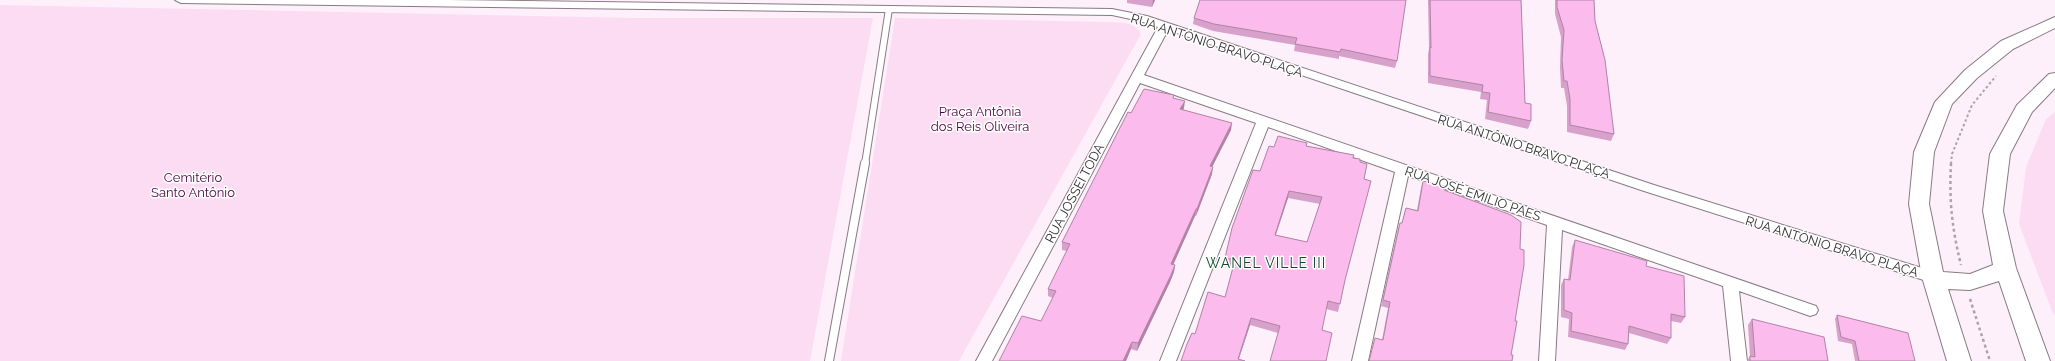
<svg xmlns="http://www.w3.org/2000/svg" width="2055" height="361" viewBox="0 0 2055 361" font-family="Raleway,sans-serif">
  <rect width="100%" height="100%" fill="#fef0fa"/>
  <g fill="#fbdcf3">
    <path d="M0,5L636,18H873L810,361H0Z"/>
    <path d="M895,18L1107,22C1119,23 1135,21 1141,34L959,361H841Z"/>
    <path d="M2055,112V315L2053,314L2019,224L2026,167L2046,119Z"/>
  </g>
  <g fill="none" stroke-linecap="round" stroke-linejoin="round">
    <defs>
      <path id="lane-far1" d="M865,164L889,9"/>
      <path id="lane" d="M829,361L865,163"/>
      <path id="street" d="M175,0H448L1112,9L1147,16L1654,185L1938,273L1941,277L1938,281L1933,283L1644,191L1168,30L1144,75L1816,306L1818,310L1816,314L1810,316L1739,291L1747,361H1731L1723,286L1562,230L1555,361H1539L1547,225L1408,176L1368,361H1352L1395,172L1268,127L1176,361H1160L1256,123L1140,83L992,361H976L1158,27L1140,21L1112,15L181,3Z"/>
      <path id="secondary" d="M2055,17V28L2013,49L1977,78L1952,104L1934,152L1929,204L1943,272L1970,274L1993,265L1983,211L1990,154L2017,105L2049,74L2055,73V88L2032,112L2010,154L2003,211L2016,268L2050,361H2026L1999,281L1970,290L1948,289L1971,361H1947L1922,277L1909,204L1914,152L1935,102L1965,70L2001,41Z"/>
    </defs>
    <use href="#lane-far1" stroke="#867a83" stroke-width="8"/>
    <use href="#lane" stroke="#867a83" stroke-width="10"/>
    <use href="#street" stroke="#867a83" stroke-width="2"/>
    <use href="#secondary" stroke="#867a83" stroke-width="2"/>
    <path stroke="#aca2a9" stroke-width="2" stroke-dasharray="2.5 2.5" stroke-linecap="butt" d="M1951,164L1952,154L1972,105L1996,76"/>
    <g stroke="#aca2a9" stroke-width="2.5" stroke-dasharray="3 3" stroke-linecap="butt">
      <path d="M1951,163C1949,202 1952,228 1961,265"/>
      <path d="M1970,299L1990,361"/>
    </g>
    <use href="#lane-far1" stroke="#fff" stroke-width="6"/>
    <use href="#lane" stroke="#fff" stroke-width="8"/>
    <use href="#street" fill="#fff" fill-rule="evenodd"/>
    <use href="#secondary" fill="#fff" fill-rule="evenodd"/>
  </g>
  <g fill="#d8a1cb" fill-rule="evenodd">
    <path d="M1127,0H1155L1152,7L1127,3Z"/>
    <path d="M1200,0L1397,61L1395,68L1339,56V59L1294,51L1295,45L1213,31L1193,24L1194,18Z"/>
    <path d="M1428,0H1521L1525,103L1531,121L1528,129L1485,119L1487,100L1480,99L1481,92L1428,83V54L1429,49Z"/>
    <path d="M1555,0H1594L1595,21L1614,134L1611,141L1567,132V106L1564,88H1561L1560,67L1561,37L1555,14Z"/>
    <path d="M1174,98L1184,108L1183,110L1231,130L1212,167V174L1196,216H1195L1173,265H1175L1174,272L1170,282L1137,351L1131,349L1126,361H999L1041,321L1053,298L1048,296V289L1067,251L1062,250V242L1131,113Z"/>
    <path d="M1307,146L1354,155L1345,280L1338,312L1326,309L1278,333L1250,325L1239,359L1181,361L1195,334L1225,297L1233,267L1224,266L1225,258L1260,171L1274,147ZM1288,198L1320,204L1307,242L1276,235Z"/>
    <path d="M1423,181L1444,190L1515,321L1382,340L1388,308L1381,306L1398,229L1400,223H1402L1406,208L1417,210L1421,188Z"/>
    <path d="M1575,240L1646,266L1685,317L1681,323L1671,321V338L1667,344L1629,333L1628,344L1625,350L1568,337L1569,319L1561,317V285L1564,279L1568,280L1572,247Z"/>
    <path d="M1837,315L1915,361H1855L1852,344L1838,341L1835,319Z"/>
    <path d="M1752,319L1828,361H1747L1750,356L1748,325Z"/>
  </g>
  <g fill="#b083a5">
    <path d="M1153,0H1155L1152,7Z"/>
    <path d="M1185,101L1184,108L1180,116V109Z"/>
    <path d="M1232,123L1231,130L1209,173L1210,166Z"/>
    <path d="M1213,167L1212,174L1196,216L1197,209Z"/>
    <path d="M1289,191L1288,198L1273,242L1275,235Z"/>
    <path d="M1196,209L1195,216L1170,272L1171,264Z"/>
    <path d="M1175,265L1174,272L1170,282L1137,351L1138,343Z"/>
    <path d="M1251,318L1250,325L1238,361Z"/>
    <path d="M1132,342L1131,349L1126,361H1123Z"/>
  </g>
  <g fill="#fbbbec" stroke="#b083a5" fill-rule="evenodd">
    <path d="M1200,0H1406L1397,61L1341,49L1340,52L1295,44L1297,38L1214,24L1194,18Z"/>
    <path d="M1430,0H1521L1525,103L1531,104V121L1488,112L1490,93L1482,92L1483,85L1430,76V47L1431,48Z"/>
    <path d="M1557,0H1594L1595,21L1605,60L1614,134L1570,125V99L1567,81H1564L1562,60L1564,30L1557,7Z"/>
    <path d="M1144,89L1174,95L1173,98L1185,101L1180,109L1232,123L1210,166L1213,167L1197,209H1196L1171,264L1175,265L1171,275L1138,343L1132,342L1123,361H999L1022,316L1041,321L1056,291L1048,289L1070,244L1062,242L1128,112L1131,113Z"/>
    <path d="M1278,136L1307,143L1306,146L1354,155L1353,158L1360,159V162L1367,164L1364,179L1371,181L1345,280L1340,304L1328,301L1322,330L1332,333L1326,361H1270L1280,326L1251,318L1238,359L1245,361H1181L1187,344L1192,333L1195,334L1208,292L1225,297L1235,260L1225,258L1232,228L1253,170L1260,171L1269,146L1274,147ZM1289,191L1322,197L1307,242L1275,235Z"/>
    <path d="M1423,181L1445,186L1444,190L1511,215L1521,222L1520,249L1524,250V265L1515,321H1517L1511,355H1513L1512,361H1369L1375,338L1383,340L1390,302L1383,300L1400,223H1402L1406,208L1418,211Z"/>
    <path d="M1575,240L1647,261L1646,266L1684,276L1685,317L1671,314V338L1629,326L1628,344L1571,331L1572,313L1564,310V279L1570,280Z"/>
    <path d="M1837,315L1908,333L1915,361H1859L1855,341L1841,337Z"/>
    <path d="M1752,319L1824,337L1828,361H1750V356L1755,357Z"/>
  </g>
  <g text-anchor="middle" stroke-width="3" stroke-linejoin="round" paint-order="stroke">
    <g font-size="13" fill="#332d31" stroke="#fff">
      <text transform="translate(1217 45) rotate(18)" y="5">RUA ANTÔNIO BRAVO PLAÇA</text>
      <text transform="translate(1524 146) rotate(18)" y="5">RUA ANTÔNIO BRAVO PLAÇA</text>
      <text transform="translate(1074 193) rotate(-62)" y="5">RUA JOSSEI TODA</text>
      <text transform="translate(1473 193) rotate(19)" y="5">RUA JOSÉ EMILIO PAES</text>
      <text transform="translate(1832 246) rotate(17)" y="5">RUA ANTÔNIO BRAVO PLAÇA</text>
    </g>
    <g font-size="13" fill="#4d0743" stroke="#fff">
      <text x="980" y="116">Praça Antônia<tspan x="980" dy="15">dos Reis Oliveira</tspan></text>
      <text x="193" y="182">Cemitério<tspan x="193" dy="15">Santo Antônio</tspan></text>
    </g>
    <g font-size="14" letter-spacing="1" fill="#0d4829" stroke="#fff">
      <text x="1266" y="268">WANEL VILLE III</text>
    </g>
  </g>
</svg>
